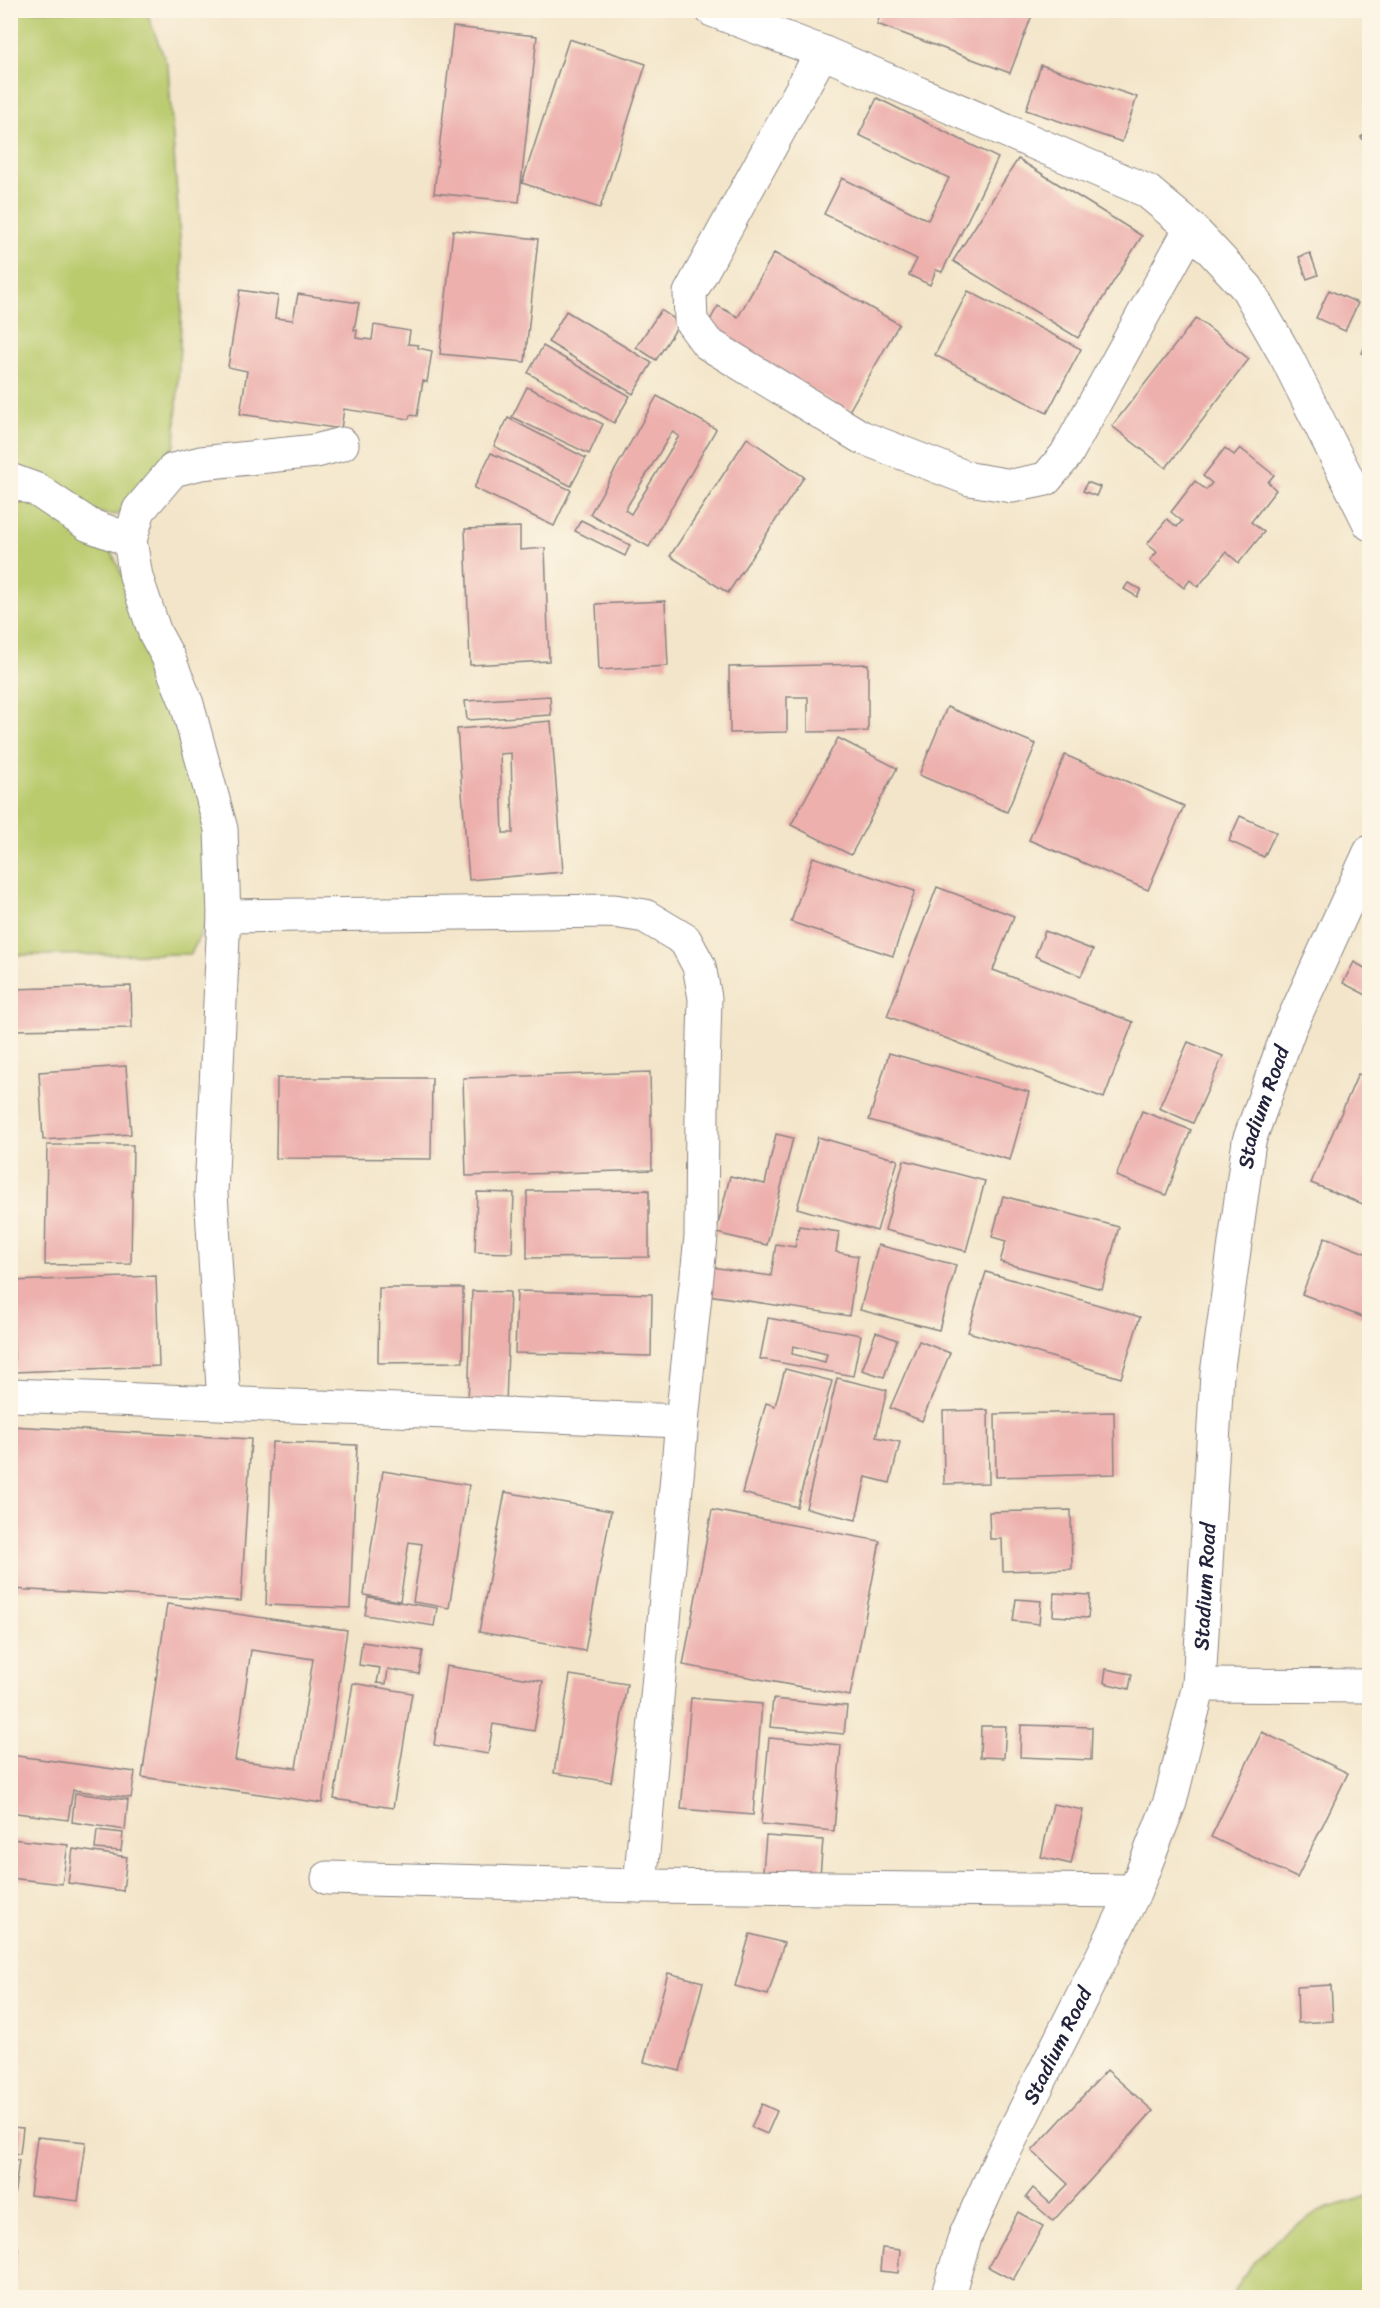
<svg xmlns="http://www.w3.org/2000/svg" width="1380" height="2308" viewBox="0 0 1380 2308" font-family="Sriracha,sans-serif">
  <rect width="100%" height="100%" fill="#fcf5e5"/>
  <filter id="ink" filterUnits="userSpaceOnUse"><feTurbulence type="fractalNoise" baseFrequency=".0167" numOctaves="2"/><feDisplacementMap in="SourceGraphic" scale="12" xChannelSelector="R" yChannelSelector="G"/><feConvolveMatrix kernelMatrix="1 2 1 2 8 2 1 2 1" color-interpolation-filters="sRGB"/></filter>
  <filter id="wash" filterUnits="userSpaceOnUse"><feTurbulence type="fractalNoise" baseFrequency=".008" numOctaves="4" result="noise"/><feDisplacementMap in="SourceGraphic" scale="24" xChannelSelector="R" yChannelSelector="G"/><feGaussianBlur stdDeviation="1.35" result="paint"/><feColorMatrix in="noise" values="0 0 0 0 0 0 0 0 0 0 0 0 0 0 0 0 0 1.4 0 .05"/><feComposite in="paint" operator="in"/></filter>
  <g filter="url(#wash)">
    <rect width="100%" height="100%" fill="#f3e5c9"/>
    <g fill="#bacb6e" stroke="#6e7654" stroke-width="1.5">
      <path d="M10,11H146L168,67L183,281L175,445L117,515L44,507L112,553L131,594L200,782L215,903L191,954L11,955Z"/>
      <path d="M1369,2196V2297H1231L1248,2269L1275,2241L1318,2211Z"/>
    </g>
    <g id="blocks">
      <g fill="#edb0ad" fill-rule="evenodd">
        <path d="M882,10H1034L1010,73L877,24Z"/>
        <path d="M453,27L537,36L519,202L434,193Z"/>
        <path d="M569,39L646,64L600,208L522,183Z"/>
        <path d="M1041,65L1137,97L1122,142L1026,110Z"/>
        <path d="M877,98L998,158L942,272L936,270L930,285L909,275L917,259L824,214L842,178L928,220L949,178L859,135Z"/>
        <path d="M1370,131V149L1361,137Z"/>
        <path d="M1018,159L1142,236L1078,338L953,261Z"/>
        <path d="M453,230L538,239L525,362L440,354Z"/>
        <path d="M774,253L899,324L849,411L705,329L718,306L738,317Z"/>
        <path d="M1310,253L1318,275L1307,279L1299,257Z"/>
        <path d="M240,290L278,296L275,318L293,320L298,294L359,303L354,330H357L356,338L372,340L374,325L410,331L408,344L418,345V348L432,351L427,382L423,381L417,416L410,415L409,419L344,409L341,429L240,414L247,371L228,367Z"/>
        <path d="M1329,290L1358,303L1345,331L1316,318Z"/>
        <path d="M968,291L1081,349L1047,413L935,355Z"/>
        <path d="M661,310L680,323L656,360L636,347Z"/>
        <path d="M566,311L652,363L633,394L548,342Z"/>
        <path d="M1196,318L1249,359L1166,468L1112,426Z"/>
        <path d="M1370,334V356L1362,353Z"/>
        <path d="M543,346L630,396L614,423L528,373Z"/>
        <path d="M527,387L603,424L589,454L512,417Z"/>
        <path d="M657,396L716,429L649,547L590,514ZM672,432L679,436L631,514L625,510Z"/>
        <path d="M508,418L586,458L571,486L494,446Z"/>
        <path d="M747,438L804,477L728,593L670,556Z"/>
        <path d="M1225,448L1234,455L1240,448L1274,475L1268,482L1276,490L1251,522L1264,532L1239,563L1226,552L1198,587L1190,580L1184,588L1150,560L1157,552L1147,544L1167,519L1177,527L1182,521L1171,512L1195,481L1206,490L1212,483L1203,476Z"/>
        <path d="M491,453L571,490L554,526L474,488Z"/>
        <path d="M1087,482L1100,487L1096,496L1083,491Z"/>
        <path d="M581,520L630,545L625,556L575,531Z"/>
        <path d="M520,527V550L545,548L549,661L470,665L465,529Z"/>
        <path d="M1128,583L1141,589L1137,597L1124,589Z"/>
        <path d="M665,601L668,666L599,670L596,604Z"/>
        <path d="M868,664V731L808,732V697H787V732L730,733L729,667Z"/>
        <path d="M550,696L551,715L467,720L465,701Z"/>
        <path d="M947,707L1036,744L1007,812L919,775Z"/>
        <path d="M551,721L563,872L469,880L457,729ZM511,753L513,833H503L500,754Z"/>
        <path d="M838,738L897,768L851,855L791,825Z"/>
        <path d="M1065,755L1184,806L1148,890L1029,840Z"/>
        <path d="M1240,816L1276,832L1264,857L1229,841Z"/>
        <path d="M813,857L915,891L893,956L791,922Z"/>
        <path d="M937,887L1014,916L993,970L1133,1022L1104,1098L887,1016Z"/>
        <path d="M1045,931L1093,950L1081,976L1035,956Z"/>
        <path d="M1354,962L1370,971V997L1343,983Z"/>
        <path d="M131,986L132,1028L10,1030V989Z"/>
        <path d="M1188,1042L1223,1056L1193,1123L1159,1108Z"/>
        <path d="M889,1053L1029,1092L1010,1160L869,1120Z"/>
        <path d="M126,1066L131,1134L43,1140L39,1072Z"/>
        <path d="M650,1072L652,1170L466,1176L463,1078Z"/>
        <path d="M1358,1074L1370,1078V1207L1311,1183Z"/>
        <path d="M277,1078H432L431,1159L276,1158Z"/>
        <path d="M1142,1111L1191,1130L1166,1195L1116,1176Z"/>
        <path d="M776,1134L793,1138L767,1245L716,1233L730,1176L765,1184Z"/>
        <path d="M818,1137L898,1160L877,1231L797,1208Z"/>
        <path d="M47,1145H133L131,1264L45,1265Z"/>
        <path d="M904,1160L985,1181L966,1251L885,1230Z"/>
        <path d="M649,1190V1257L527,1258V1191Z"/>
        <path d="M477,1192L514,1193L512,1253L475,1252Z"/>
        <path d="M1003,1196L1119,1227L1102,1289L1000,1262L1006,1241L992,1237Z"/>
        <path d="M799,1226L839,1232L836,1252L858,1256L849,1316L708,1295L712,1267L771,1276L776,1244L795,1247Z"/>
        <path d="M1325,1237L1370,1255V1320L1302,1294Z"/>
        <path d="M878,1245L956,1265L939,1330L860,1310Z"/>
        <path d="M986,1272L1140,1317L1121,1378L968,1332Z"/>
        <path d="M156,1276L159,1366L15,1372L11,1281Z"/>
        <path d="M379,1288H463V1362L378,1363Z"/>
        <path d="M472,1291L510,1292L506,1404L468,1403Z"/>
        <path d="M517,1291L652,1294L651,1356L515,1353Z"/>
        <path d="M768,1318L861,1335L853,1376L760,1359ZM793,1346L827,1354L825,1362L792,1354Z"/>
        <path d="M876,1332L897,1340L884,1377L862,1370Z"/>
        <path d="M919,1341L950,1353L922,1421L890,1408Z"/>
        <path d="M785,1369L832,1381L797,1507L742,1493L766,1403L775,1406Z"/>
        <path d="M837,1378L887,1390L876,1437L900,1442L890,1483L866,1477L856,1520L806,1508Z"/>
        <path d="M988,1410L989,1483L944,1484L943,1411Z"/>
        <path d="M1114,1412L1115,1474L996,1477L995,1414Z"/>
        <path d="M10,1426L251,1439L241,1601L10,1589Z"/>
        <path d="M272,1442L357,1445L350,1608L266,1605Z"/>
        <path d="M383,1471L469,1485L449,1608L413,1602L422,1544L409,1542L400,1601L364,1595Z"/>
        <path d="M505,1492L611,1511L585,1651L479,1632Z"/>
        <path d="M712,1510L880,1541L850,1696L683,1665Z"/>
        <path d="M1071,1510L1072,1569L1003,1571L1002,1539H990L989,1512Z"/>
        <path d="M1054,1593L1090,1595L1088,1618L1053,1616Z"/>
        <path d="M368,1597L437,1608L434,1626L365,1615Z"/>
        <path d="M1016,1599L1041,1601L1039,1624L1013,1621Z"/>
        <path d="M167,1604L347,1630L322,1803L142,1777ZM251,1650L313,1659L296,1768L235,1760Z"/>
        <path d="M362,1642L423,1651L419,1674L388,1669L386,1684L377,1683L380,1668L359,1665Z"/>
        <path d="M446,1666L543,1681L534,1731L493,1724L488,1754L434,1745Z"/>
        <path d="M1106,1669L1132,1674L1129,1689L1104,1683Z"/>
        <path d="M570,1675L627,1684L611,1782L554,1773Z"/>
        <path d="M353,1683L412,1693L393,1808L334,1799Z"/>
        <path d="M691,1698L762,1704L753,1815L681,1809Z"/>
        <path d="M773,1699L847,1706L844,1734L770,1727Z"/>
        <path d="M1021,1725L1092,1727L1091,1760L1020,1757Z"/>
        <path d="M981,1726H1006L1004,1758L980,1757Z"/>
        <path d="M1262,1732L1348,1773L1297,1878L1211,1837Z"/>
        <path d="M769,1738L841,1745L834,1831L761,1824Z"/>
        <path d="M10,1755L135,1772L131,1798L73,1790L68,1820L10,1812Z"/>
        <path d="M75,1793L128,1800L125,1830L72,1822Z"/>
        <path d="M1053,1804L1083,1810L1071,1864L1041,1857Z"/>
        <path d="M97,1830L123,1833L121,1851L95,1849Z"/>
        <path d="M766,1836L823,1840L820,1875L763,1871Z"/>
        <path d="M10,1839L68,1845L62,1884L10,1878Z"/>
        <path d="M73,1849L127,1857L123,1891L68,1883Z"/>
        <path d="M750,1934L784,1943L768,1995L735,1986Z"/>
        <path d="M668,1973L703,1982L680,2071L644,2062Z"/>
        <path d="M1331,1985L1333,2021L1298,2023L1297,1987Z"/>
        <path d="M1107,2070L1153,2111L1053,2221L1026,2197L1033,2188L1050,2203L1068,2184L1032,2151Z"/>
        <path d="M762,2104L777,2111L767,2134L751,2127Z"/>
        <path d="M10,2127L23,2128L20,2154L10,2153Z"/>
        <path d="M37,2137L86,2142L78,2201L30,2195Z"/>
        <path d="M10,2159L19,2160L12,2212H10Z"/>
        <path d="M1018,2212L1043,2226L1013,2280L988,2267Z"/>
        <path d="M10,2247L18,2248L12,2297H10Z"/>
        <path d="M882,2248L900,2250L898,2273L880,2271Z"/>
      </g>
    </g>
  </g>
  <g filter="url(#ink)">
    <use href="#blocks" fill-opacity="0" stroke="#8a8482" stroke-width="1.5"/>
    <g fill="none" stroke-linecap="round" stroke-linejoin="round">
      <defs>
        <g id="minor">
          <path d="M712,10L822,52L1147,191L1191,228L1247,288L1287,358L1370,524"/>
          <path d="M822,52L690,293L691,321L707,343L861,437L970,479L1012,486L1046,479L1066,455L1191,228"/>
          <path d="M10,480L37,490L89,525L130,540"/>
          <path d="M224,916L614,911L645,916L685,940L699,966L705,998L702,1110L701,1237L682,1421L640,1886"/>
          <path d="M10,1395L682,1421"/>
          <path d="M224,1403L211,1193L224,916L221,829L187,704L168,657L155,633L136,577L130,540L139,510L173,470L201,463L316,451L342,444"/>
          <path d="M1199,1685L1370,1686"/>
          <path d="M328,1878L640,1886L1135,1891"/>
          <path id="s1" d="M947,2298L965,2237L998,2164L1135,1891L1170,1802L1199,1685L1217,1374L1249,1141L1290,1027L1370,852"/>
        </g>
      </defs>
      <use href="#minor" stroke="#8a8482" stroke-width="35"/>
      <use href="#minor" stroke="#fff" stroke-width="33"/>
    </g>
  </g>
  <g text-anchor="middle" stroke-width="4.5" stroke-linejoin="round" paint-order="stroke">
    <g font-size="21" fill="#22223b" stroke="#fcf5e5">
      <text dy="7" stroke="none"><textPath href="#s1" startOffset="1248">Stadium Road</textPath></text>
      <text dy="7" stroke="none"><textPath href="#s1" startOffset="764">Stadium Road</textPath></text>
      <text dy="7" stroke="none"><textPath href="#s1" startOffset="276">Stadium Road</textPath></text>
    </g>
  </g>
  <rect width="1380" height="2308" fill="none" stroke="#fcf5e5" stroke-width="36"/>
</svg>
